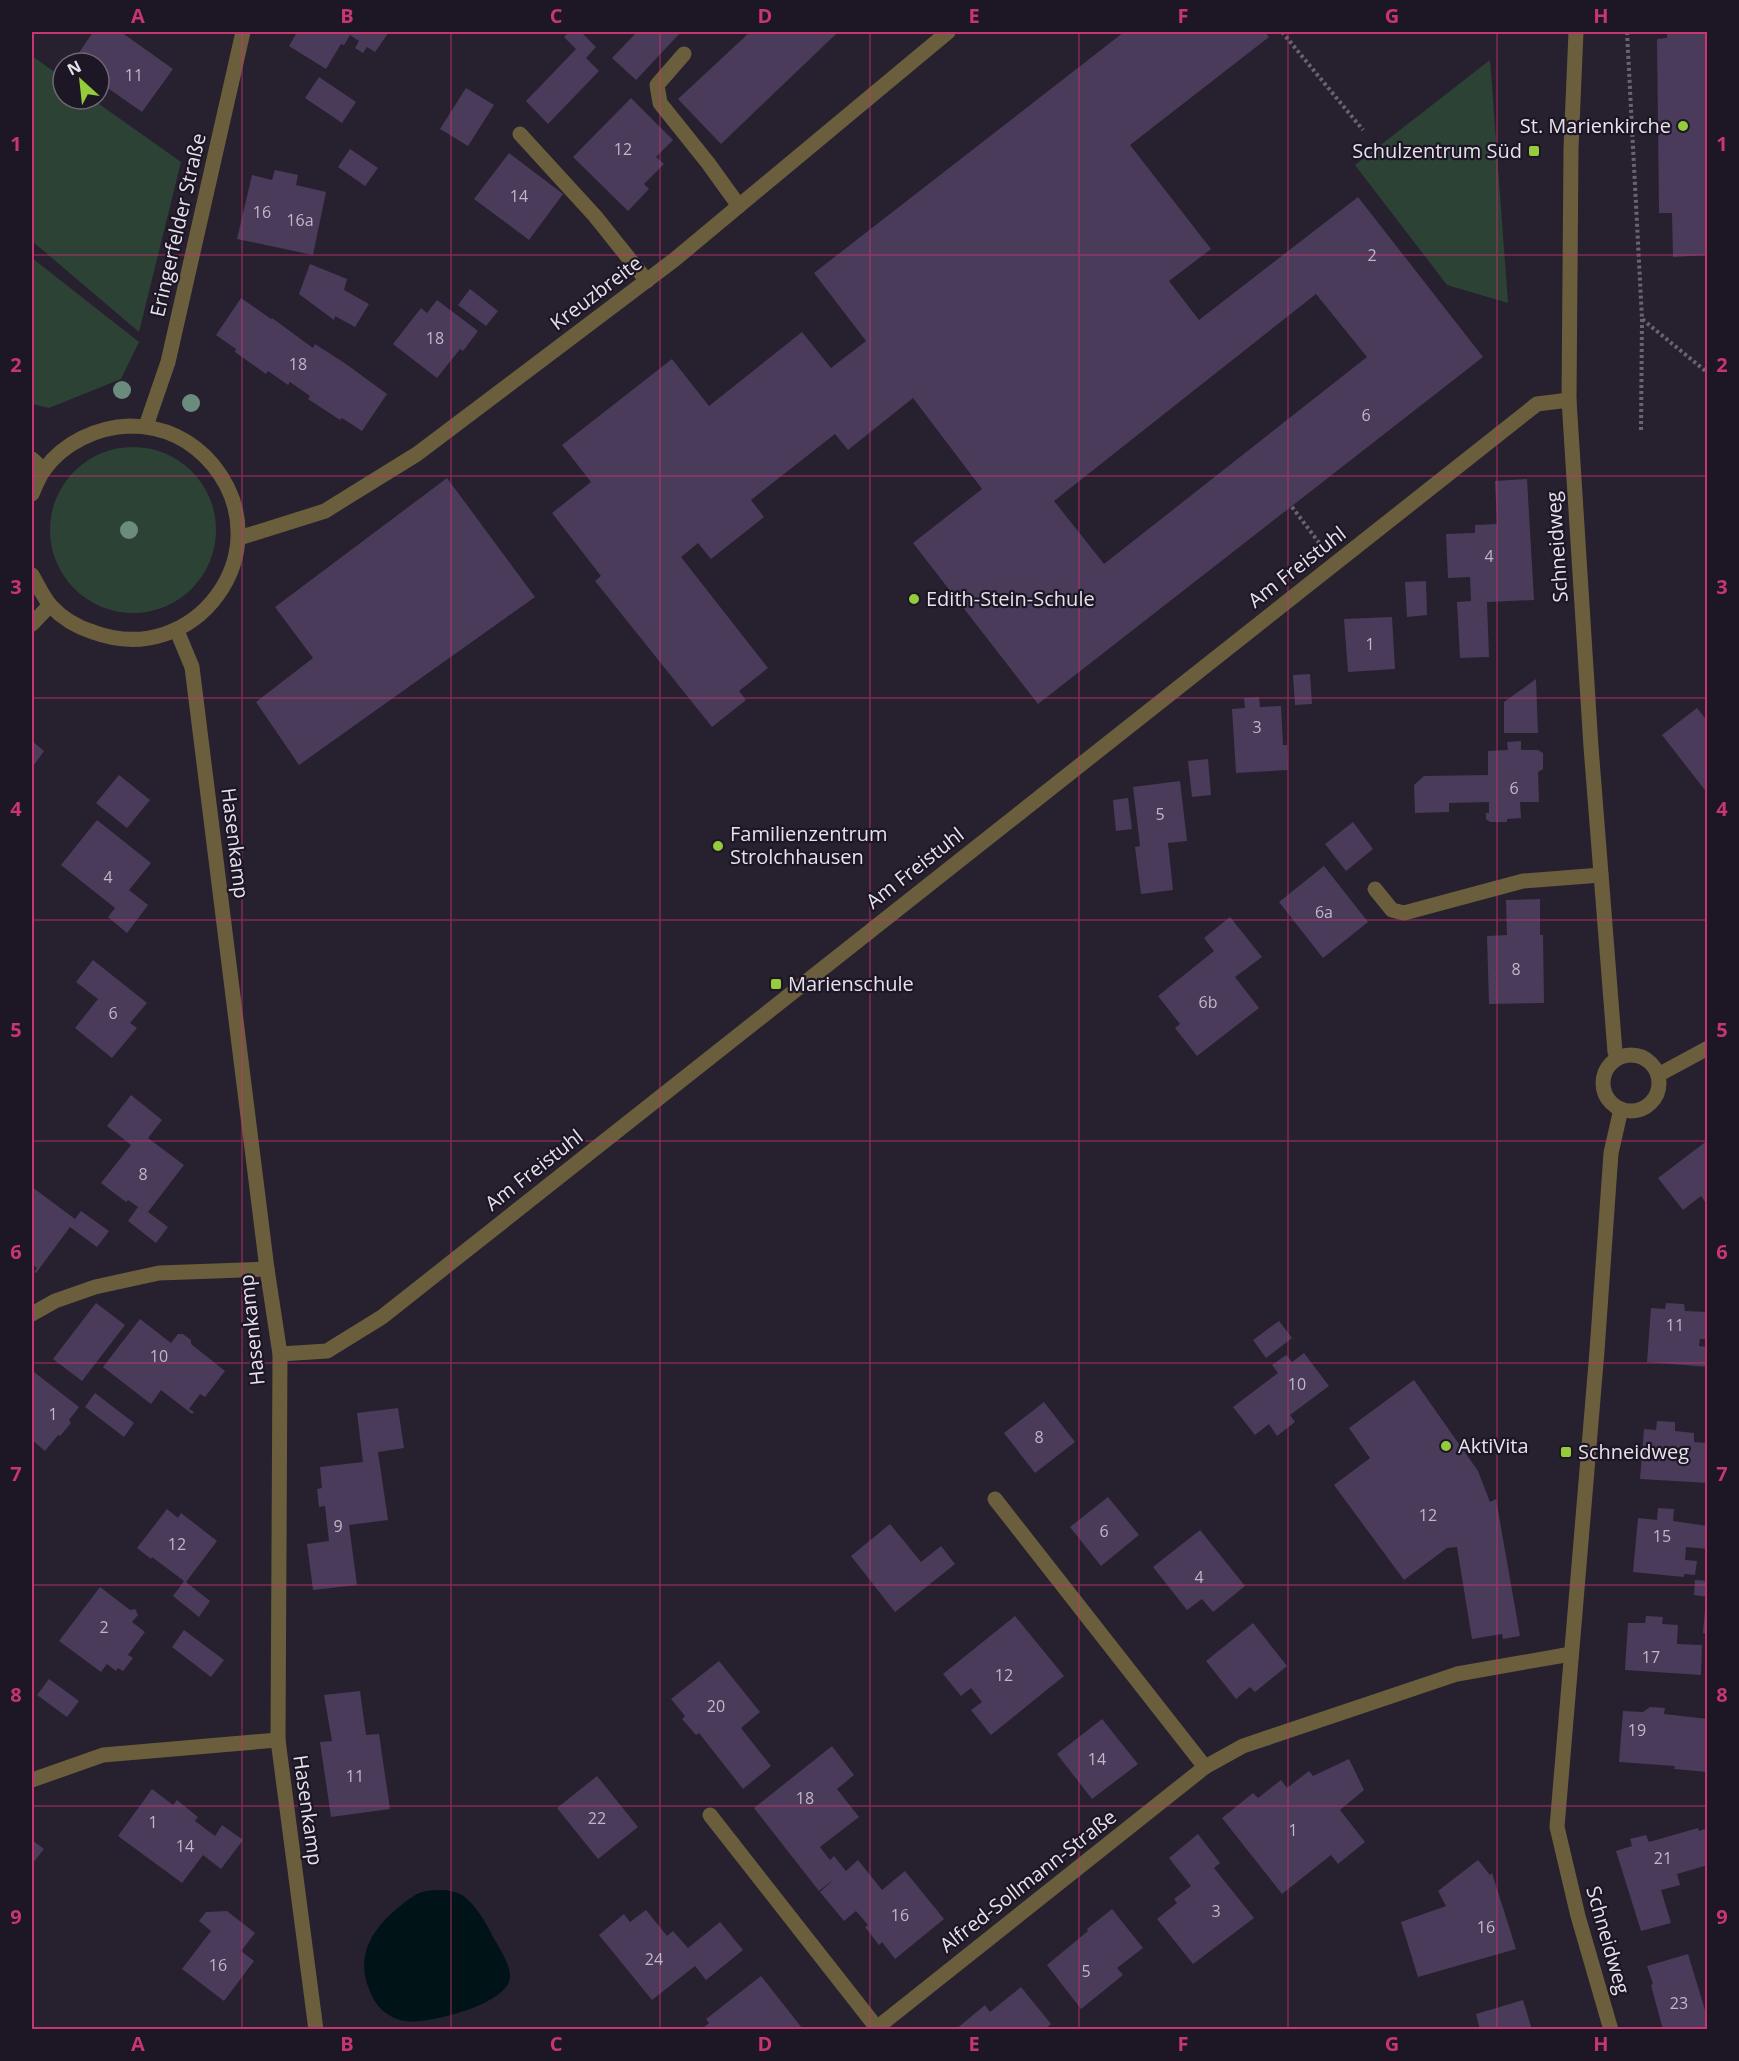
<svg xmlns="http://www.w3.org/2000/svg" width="1739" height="2061" viewBox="0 0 1739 2061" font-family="'Open Sans',sans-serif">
<rect width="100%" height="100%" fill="#27202e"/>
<!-- green -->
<g fill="#2c4235">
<polygon points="32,56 63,78 63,99 92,99 181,162 139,332 32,241"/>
<polygon points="1490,60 1508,303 1447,285 1355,165"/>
<polygon points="32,258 139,342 121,379 49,408 32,404"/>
<circle cx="133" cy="530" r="83"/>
</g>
<!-- water -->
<path fill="#001316" d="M445,1890C450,1891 457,1892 462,1895C475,1904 485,1921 492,1935C498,1946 510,1963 510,1976C511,2004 426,2025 404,2021C386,2017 375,2006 369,1989C355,1955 373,1928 399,1907C407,1900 416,1893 426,1891C432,1890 439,1890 445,1890Z"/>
<!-- building -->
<g fill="#4a3b5a" fill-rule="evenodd">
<polygon points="93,32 121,32 173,69 142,112 99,82 99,63 72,63"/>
<polygon points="297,32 389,32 375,52 367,47 363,53 355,48 359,41 350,35 344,45 341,44 326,69 289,46"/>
<polygon points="569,32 581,32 596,47 586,58 599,71 548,124 526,101 576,49 564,37"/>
<polygon points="637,32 681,32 636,80 612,58"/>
<polygon points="750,32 834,32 836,34 721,144 678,99"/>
<path d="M1124,32H1265L1269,37L1130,145L1211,249L1169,281L1199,320L1358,197L1483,357L1038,704L913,543L982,489L913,398L848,450L835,434L751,500L764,517L711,559L698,543L681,557L768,668L739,691L746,700L712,727L595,581L601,576L552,513L591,482L562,445L672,359L709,406L802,332L831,368L866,341L814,273ZM1316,294L1367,357L1104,564L1054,501Z"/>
<polygon points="1667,32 1708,32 1708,255 1673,257 1672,213 1659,213 1657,39 1667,38"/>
<polygon points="319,77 356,102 342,123 305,98"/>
<polygon points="466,88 494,105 468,146 440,129"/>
<polygon points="631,98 673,140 656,157 664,164 644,184 649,189 628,211 573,157"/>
<polygon points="350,149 378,168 365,186 338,167"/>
<polygon points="509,153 563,194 529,240 474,199"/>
<polygon points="275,170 298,175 296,185 326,192 313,255 237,239 252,175 272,180"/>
<polygon points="310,264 347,279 344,290 369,304 355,327 335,316 334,320 299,294"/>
<polygon points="470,289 498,311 486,326 458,305"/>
<polygon points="241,298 271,319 272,318 313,348 315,344 346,364 387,394 362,431 342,418 340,420 308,399 310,396 290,382 288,385 268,371 266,374 235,352 236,349 216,335"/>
<polygon points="437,300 478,331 463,351 460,349 437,378 393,344 421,308 427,313"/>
<polygon points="447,478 535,597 299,765 256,702 313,658 275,607"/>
<polygon points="1527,479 1534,600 1487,602 1489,657 1460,658 1457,602 1471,601 1470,577 1448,578 1446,534 1475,533 1475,525 1497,524 1495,481"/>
<polygon points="1426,581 1427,615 1407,617 1405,582"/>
<polygon points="1392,617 1395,669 1348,672 1344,619"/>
<polygon points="1310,674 1312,704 1295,705 1293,675"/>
<polygon points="1536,679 1538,733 1504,733 1504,702"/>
<polygon points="1259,697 1260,707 1281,706 1283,745 1287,745 1288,770 1236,773 1232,709 1245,708 1244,698"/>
<polygon points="1697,708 1708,722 1708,794 1662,735"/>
<polygon points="32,741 44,751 32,768"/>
<polygon points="1521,741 1521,750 1538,750 1543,753 1543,769 1538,772 1539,802 1520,802 1521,818 1507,819 1507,822 1490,822 1486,819 1486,813 1489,813 1489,802 1449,803 1449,812 1415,813 1414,785 1424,776 1488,775 1488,751 1508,750 1507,742"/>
<polygon points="1208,759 1211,795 1192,797 1188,761"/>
<polygon points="119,775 150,800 127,828 96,803"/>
<polygon points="1180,781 1187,841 1168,843 1173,890 1141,894 1135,847 1140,846 1133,787"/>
<polygon points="1128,798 1132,829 1116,831 1113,800"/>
<polygon points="97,820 151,863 129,890 148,905 127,933 108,917 115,908 61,865"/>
<polygon points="1353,822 1373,849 1346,871 1325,844"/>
<polygon points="1324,866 1368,922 1323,958 1279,902"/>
<polygon points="1540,899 1540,935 1543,935 1544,1003 1489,1004 1487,936 1507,935 1506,900"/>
<polygon points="1230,917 1262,957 1235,977 1259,1008 1197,1056 1175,1028 1180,1024 1158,996 1214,951 1204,938"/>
<polygon points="93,960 147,1003 130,1023 137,1028 112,1058 75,1028 98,999 76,982"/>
<polygon points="131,1095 162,1120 148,1138 184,1165 148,1212 168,1227 156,1243 128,1221 138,1207 128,1200 126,1202 101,1183 131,1145 107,1126"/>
<polygon points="1708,1140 1708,1206 1701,1196 1683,1210 1658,1178"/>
<polygon points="32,1187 75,1219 81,1211 109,1231 97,1247 70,1227 36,1273 34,1272 37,1268 32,1264"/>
<polygon points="96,1303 125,1325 82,1381 53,1359"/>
<polygon points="1666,1303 1684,1304 1685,1311 1708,1312 1708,1339 1700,1339 1699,1346 1708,1347 1708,1367 1647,1362 1651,1308 1665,1309"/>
<polygon points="140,1319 171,1343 178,1334 183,1334 191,1340 191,1344 225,1371 205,1397 200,1394 189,1409 194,1412 192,1414 161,1390 151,1404 103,1367"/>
<polygon points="1279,1321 1292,1338 1266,1358 1253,1340"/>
<polygon points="1304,1353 1329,1386 1290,1415 1295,1422 1277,1436 1269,1424 1255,1435 1233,1407 1278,1373 1272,1365 1286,1355 1292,1362"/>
<polygon points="34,1372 79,1407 69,1420 71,1423 60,1436 58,1435 45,1451 32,1440 32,1375"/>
<polygon points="1414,1380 1478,1471 1490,1502 1496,1499 1520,1636 1503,1639 1502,1634 1472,1639 1457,1547 1447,1548 1404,1580 1334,1485 1370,1458 1349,1428"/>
<polygon points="95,1393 134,1423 124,1437 85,1407"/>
<polygon points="1044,1402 1075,1442 1035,1473 1004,1433"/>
<polygon points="398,1408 404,1448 378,1452 388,1520 349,1525 357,1585 313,1590 307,1544 329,1541 325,1506 319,1507 317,1489 322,1488 320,1467 363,1462 357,1413"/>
<polygon points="1657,1421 1675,1422 1675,1431 1694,1433 1694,1442 1708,1443 1708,1483 1640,1479 1644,1429 1656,1430"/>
<polygon points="1108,1497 1139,1535 1101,1566 1070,1527"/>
<polygon points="1658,1508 1674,1509 1673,1521 1708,1526 1708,1549 1686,1547 1685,1560 1697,1561 1695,1575 1684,1574 1684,1577 1633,1572 1638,1518 1657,1520"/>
<polygon points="167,1509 178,1518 181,1513 217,1541 186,1582 210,1601 199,1617 173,1596 184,1581 152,1557 151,1559 137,1548"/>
<polygon points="890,1524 921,1562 941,1546 955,1564 895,1612 851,1556"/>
<polygon points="1200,1530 1245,1586 1213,1612 1202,1599 1187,1610 1153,1567"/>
<polygon points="1695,1580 1708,1581 1708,1597 1694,1595"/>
<polygon points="100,1587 130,1610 135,1609 138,1615 132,1622 145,1632 128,1655 133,1658 123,1671 118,1668 116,1671 107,1664 101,1672 59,1641"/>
<polygon points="1706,1598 1708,1598 1708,1634 1703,1633"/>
<polygon points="1015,1616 1064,1676 991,1735 971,1710 982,1702 971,1688 961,1696 943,1674"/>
<polygon points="1646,1616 1663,1617 1662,1624 1678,1625 1677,1644 1702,1645 1701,1675 1625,1670 1628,1623 1645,1623"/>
<polygon points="1253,1623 1287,1666 1255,1692 1250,1687 1236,1699 1206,1661"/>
<polygon points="184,1630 224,1660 211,1677 172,1647"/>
<polygon points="719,1661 760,1712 741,1728 771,1766 743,1789 699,1733 696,1735 682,1719 685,1716 671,1699"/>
<polygon points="49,1679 79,1701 67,1717 37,1695"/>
<polygon points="360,1691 366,1735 379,1734 390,1809 331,1817 320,1742 332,1741 324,1695"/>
<polygon points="1650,1707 1665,1708 1664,1714 1708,1719 1708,1772 1674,1769 1675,1766 1619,1762 1623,1711 1643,1712"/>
<polygon points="1102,1719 1138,1764 1092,1799 1057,1754"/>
<polygon points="832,1746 854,1775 837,1789 859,1817 820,1847 830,1860 834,1856 846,1871 858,1860 882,1890 905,1871 944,1919 895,1959 882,1942 879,1945 865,1927 868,1925 856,1911 844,1921 820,1892 835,1878 819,1891 754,1808"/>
<polygon points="1349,1759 1364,1790 1340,1810 1365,1842 1338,1864 1331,1855 1282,1894 1222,1818 1253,1793 1258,1798 1281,1780 1287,1788 1309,1771 1313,1776"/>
<polygon points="597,1776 638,1827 598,1859 557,1808"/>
<polygon points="152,1789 173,1805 177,1800 188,1809 198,1817 195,1821 215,1836 222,1825 243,1840 221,1869 203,1855 182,1883 118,1836"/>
<polygon points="1698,1828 1699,1831 1708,1828 1708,1865 1677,1874 1680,1885 1661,1890 1671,1923 1641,1931 1616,1851 1632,1846 1630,1839 1646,1835 1649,1842"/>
<polygon points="1198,1834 1220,1863 1214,1868 1254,1918 1193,1964 1157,1919 1177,1903 1174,1899 1191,1886 1169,1858"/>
<polygon points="32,1840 44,1849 32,1864"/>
<polygon points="1478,1860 1490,1875 1492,1873 1516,1949 1418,1977 1401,1922 1446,1906 1438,1891"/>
<polygon points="1112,1909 1143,1948 1117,1968 1123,1975 1081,2009 1047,1965 1088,1931 1087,1929"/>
<polygon points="646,1910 667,1936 673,1931 688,1948 720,1922 743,1950 706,1980 695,1966 652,2000 599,1935 624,1914 630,1922"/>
<polygon points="227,1911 255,1933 241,1951 254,1961 224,2001 182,1969 211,1931 199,1921 206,1912"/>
<polygon points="1688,1954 1708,2020 1708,2030 1663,2030 1651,1985 1653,1984 1647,1966"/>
<polygon points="761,1976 802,2028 701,2030 709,2023 706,2019"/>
<polygon points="1021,1987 1051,2024 1044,2030 955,2030 985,2005 990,2012"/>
<polygon points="1523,2000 1532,2030 1480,2030 1476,2014"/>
</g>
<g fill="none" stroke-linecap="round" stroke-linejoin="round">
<!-- path -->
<g stroke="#6a6471" stroke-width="4" stroke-dasharray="3 3" stroke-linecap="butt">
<polyline points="1282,32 1363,130"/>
<polyline points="1627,32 1642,319 1708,373"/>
<polyline points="1641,430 1642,319"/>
<polyline points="1292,507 1320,544"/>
</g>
<!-- service -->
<g stroke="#6b5e3d" stroke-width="15">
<polyline points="684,54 657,85 660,103 708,163 739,206"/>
<polyline points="520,134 595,216 647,281"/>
<polyline points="1375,889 1392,910 1404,913 1523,881 1601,875"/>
</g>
<!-- minor -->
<g stroke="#6b5e3d" stroke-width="15">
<polyline points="1576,32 1571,148 1569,400 1591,747 1615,1052 1618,1058"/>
<polyline points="146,426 168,362 243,32"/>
<polyline points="32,459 44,470"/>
<path d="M32,494C35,487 39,477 44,470C63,443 97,427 130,426C163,426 192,440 213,465C283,551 195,670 93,632C77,627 62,618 51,606C43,597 38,585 32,575"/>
<polyline points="239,538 325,511 417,454 674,260 948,32"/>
<polyline points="32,624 50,605"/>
<polyline points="177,631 192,667 267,1269 280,1354 278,1740 316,2030"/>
<circle cx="1631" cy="1083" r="28"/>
<polyline points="1658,1075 1708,1048"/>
<polyline points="32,1314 55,1301 95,1287 159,1273 267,1269"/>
<polyline points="280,1354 327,1351 382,1317 1537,404 1569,400"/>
<polyline points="995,1499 1205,1767"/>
<polyline points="32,1780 103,1755 278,1740"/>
<polyline points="710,1815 877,2028"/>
<polyline points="874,2030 1205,1767 1243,1746 1457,1674 1571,1654"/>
<polyline points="1611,2030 1578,1916 1557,1827 1597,1351 1611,1153 1621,1109"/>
</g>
</g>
<!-- trees -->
<g fill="#6b8b7c">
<circle cx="122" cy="390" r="9"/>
<circle cx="191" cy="403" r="9"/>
<circle cx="129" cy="530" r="9"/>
</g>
<!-- grid -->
<path fill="none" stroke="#c73671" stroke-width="1.5" stroke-opacity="0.55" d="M242,32V2030M451,32V2030M660,32V2030M870,32V2030M1079,32V2030M1288,32V2030M1497,32V2030M32,255H1708M32,476H1708M32,698H1708M32,920H1708M32,1141H1708M32,1363H1708M32,1585H1708M32,1806H1708"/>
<!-- markers -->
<g fill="#95cc3b" stroke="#1d1624" stroke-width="2">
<circle cx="1683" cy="126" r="6"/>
<rect x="1528" y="145" width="12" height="12" rx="3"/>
<circle cx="914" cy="599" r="6"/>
<circle cx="718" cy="846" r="6"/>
<rect x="770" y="978" width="12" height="12" rx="3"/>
<circle cx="1446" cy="1446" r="6"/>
<rect x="1560" y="1446" width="12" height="12" rx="3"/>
</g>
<g text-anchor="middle" stroke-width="4.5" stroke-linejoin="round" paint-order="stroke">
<!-- number labels -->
<g font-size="16" fill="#bfb8c8">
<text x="134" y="81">11</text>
<text x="623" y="155">12</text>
<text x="519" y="202">14</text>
<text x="262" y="218">16</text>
<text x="300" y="226">16a</text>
<text x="1372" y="261">2</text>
<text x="435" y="344">18</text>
<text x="298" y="370">18</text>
<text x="1366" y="421">6</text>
<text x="1489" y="562">4</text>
<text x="1370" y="650">1</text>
<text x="1257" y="733">3</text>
<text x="1514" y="794">6</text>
<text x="1160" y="820">5</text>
<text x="108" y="883">4</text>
<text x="1324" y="918">6a</text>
<text x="1516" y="975">8</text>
<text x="1208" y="1008">6b</text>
<text x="113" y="1019">6</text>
<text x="143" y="1180">8</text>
<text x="1675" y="1331">11</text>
<text x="159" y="1362">10</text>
<text x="1297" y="1390">10</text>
<text x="53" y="1420">1</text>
<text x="1039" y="1443">8</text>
<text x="1428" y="1521">12</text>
<text x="338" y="1532">9</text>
<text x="1104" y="1537">6</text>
<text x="1662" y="1542">15</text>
<text x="177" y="1550">12</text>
<text x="1199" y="1583">4</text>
<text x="104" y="1633">2</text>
<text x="1651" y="1663">17</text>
<text x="1004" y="1681">12</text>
<text x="716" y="1712">20</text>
<text x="1637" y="1736">19</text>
<text x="1097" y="1765">14</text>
<text x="355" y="1782">11</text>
<text x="805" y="1804">18</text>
<text x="597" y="1824">22</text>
<text x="153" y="1828">1</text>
<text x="1293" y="1836">1</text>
<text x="185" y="1852">14</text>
<text x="1663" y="1864">21</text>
<text x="1216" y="1917">3</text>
<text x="900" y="1921">16</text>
<text x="1486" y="1933">16</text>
<text x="654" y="1965">24</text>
<text x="218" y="1971">16</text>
<text x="1086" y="1977">5</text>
<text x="1679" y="2009">23</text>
</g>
<!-- poi labels -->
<g font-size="20" fill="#e6e2ec" stroke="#1d1624" text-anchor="start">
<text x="1671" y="133" text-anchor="end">St. Marienkirche</text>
<text x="1522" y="158" text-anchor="end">Schulzentrum Süd</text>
<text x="926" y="606">Edith-Stein-Schule</text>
<text x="730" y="841">Familienzentrum<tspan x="730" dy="23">Strolchhausen</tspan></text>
<text x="788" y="991">Marienschule</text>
<text x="1458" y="1453">AktiVita</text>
<text x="1578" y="1459">Schneidweg</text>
</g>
<!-- street labels -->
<g font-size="20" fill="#e6e2ec" stroke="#1d1624">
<text transform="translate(178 225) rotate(-77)" y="7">Eringerfelder Straße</text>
<text transform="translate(596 293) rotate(-37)" y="7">Kreuzbreite</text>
<text transform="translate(1557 547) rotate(-94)" y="7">Schneidweg</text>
<text transform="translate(1297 567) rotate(-38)" y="7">Am Freistuhl</text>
<text transform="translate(235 843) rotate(83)" y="7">Hasenkamp</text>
<text transform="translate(915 868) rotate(-38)" y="7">Am Freistuhl</text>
<text transform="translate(534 1170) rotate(-38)" y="7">Am Freistuhl</text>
<text transform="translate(252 1330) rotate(-96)" y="7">Hasenkamp</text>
<text transform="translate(308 1810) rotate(82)" y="7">Hasenkamp</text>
<text transform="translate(1028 1881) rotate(-38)" y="7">Alfred-Sollmann-Straße</text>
<text transform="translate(1608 1940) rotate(74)" y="7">Schneidweg</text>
</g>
</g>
<!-- border -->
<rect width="1739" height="2061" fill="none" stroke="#1d1624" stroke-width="66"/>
<!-- north arrow -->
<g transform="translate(81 81) rotate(333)"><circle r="28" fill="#1d1624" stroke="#6d6874" stroke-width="1.5"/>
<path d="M0-4.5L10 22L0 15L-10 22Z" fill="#95cc3b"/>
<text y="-9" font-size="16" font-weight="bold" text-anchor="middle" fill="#e6e2ec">N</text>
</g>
<rect x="33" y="33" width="1673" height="1995" fill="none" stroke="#c73671" stroke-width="2"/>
<g font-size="20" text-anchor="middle" font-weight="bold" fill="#c73671">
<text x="138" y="23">A</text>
<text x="347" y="23">B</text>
<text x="556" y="23">C</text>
<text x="765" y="23">D</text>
<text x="974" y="23">E</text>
<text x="1183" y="23">F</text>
<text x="1392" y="23">G</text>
<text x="1601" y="23">H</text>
<text x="16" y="151">1</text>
<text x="1722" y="151">1</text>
<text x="16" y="372">2</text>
<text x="1722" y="372">2</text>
<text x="16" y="594">3</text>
<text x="1722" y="594">3</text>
<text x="16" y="816">4</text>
<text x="1722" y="816">4</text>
<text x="16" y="1037">5</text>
<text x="1722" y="1037">5</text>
<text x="16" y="1259">6</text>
<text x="1722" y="1259">6</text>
<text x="16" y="1481">7</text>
<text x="1722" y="1481">7</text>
<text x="16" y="1702">8</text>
<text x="1722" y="1702">8</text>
<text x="16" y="1924">9</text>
<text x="1722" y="1924">9</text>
<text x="138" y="2051">A</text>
<text x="347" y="2051">B</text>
<text x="556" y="2051">C</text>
<text x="765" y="2051">D</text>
<text x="974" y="2051">E</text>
<text x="1183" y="2051">F</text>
<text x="1392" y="2051">G</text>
<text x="1601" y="2051">H</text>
</g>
</svg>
